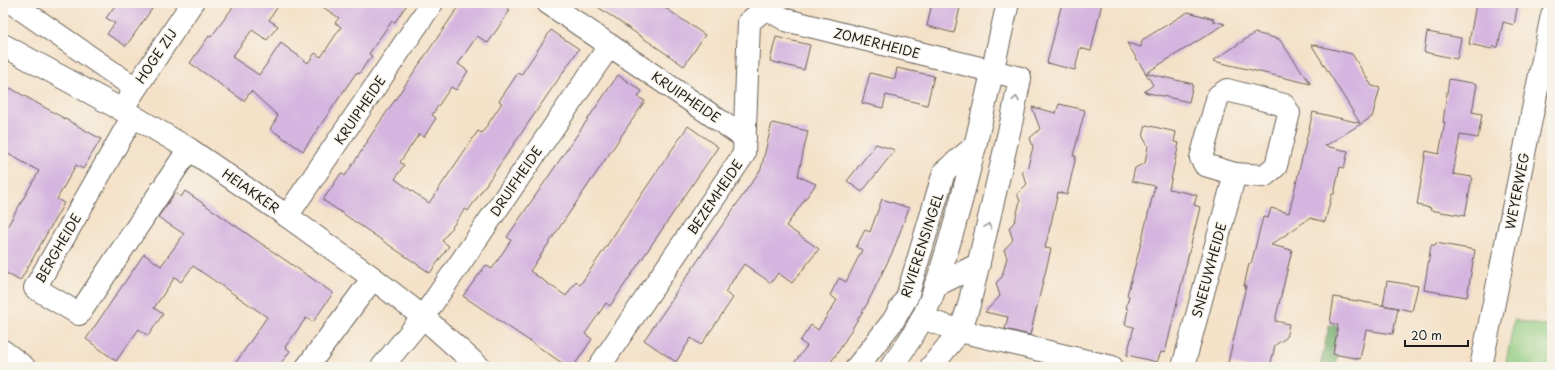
<svg xmlns="http://www.w3.org/2000/svg" width="1555" height="370" viewBox="0 0 1555 370" font-family="'Playpen Sans',sans-serif">
<rect width="100%" height="100%" fill="#f7f3e8"/>
<filter id="ink" filterUnits="userSpaceOnUse"><feTurbulence type="fractalNoise" baseFrequency=".025" numOctaves="2"/><feDisplacementMap in="SourceGraphic" scale="8" xChannelSelector="R" yChannelSelector="G"/><feConvolveMatrix kernelMatrix="1 2 1 2 8 2 1 2 1" color-interpolation-filters="sRGB"/></filter>
<filter id="wash" filterUnits="userSpaceOnUse"><feTurbulence type="fractalNoise" baseFrequency=".012" numOctaves="4" result="noise"/><feDisplacementMap in="SourceGraphic" scale="16" xChannelSelector="R" yChannelSelector="G"/><feGaussianBlur stdDeviation="0.9" result="paint"/><feColorMatrix in="noise" values="0 0 0 0 0 0 0 0 0 0 0 0 0 0 0 0 0 1.4 0 .05"/><feComposite in="paint" operator="in"/></filter>
<g filter="url(#wash)">
<rect width="100%" height="100%" fill="#f4e1c8"/>
<!-- green -->
<polygon fill="#90cb80" stroke="#56744e" points="1514,320 1552,327 1552,367 1505,367"/>
<!-- forest -->
<polygon fill="#74af6e" stroke="#486645" points="1329,325 1344,327 1335,367 1320,367"/>
<g id="blocks">
<!-- building -->
<g fill="#d5b4e0">
<polygon points="117,3 156,3 126,46 107,34 115,23 106,18"/>
<polygon points="236,3 280,3 269,20 278,26 267,40 252,30 232,57 259,75 281,43 308,63 315,53 321,57 341,27 335,23 339,18 317,3 408,3 395,22 392,21 379,39 369,54 372,56 365,65 359,74 356,73 303,151 270,129 278,116 251,91 244,101 190,63 209,36 211,37"/>
<polygon points="461,3 500,3 510,10 488,43 477,36 458,64 468,71 456,90 451,87 432,115 436,118 424,137 419,134 400,162 404,165 395,179 429,203 478,131 482,133 502,103 499,101 518,73 521,75 551,30 579,49 468,211 465,209 442,241 449,246 430,273 323,200 341,173 345,176 368,141 367,141"/>
<polygon points="592,3 658,3 705,35 684,66"/>
<polygon points="932,3 961,3 954,33 927,26"/>
<polygon points="1062,3 1102,3 1091,51 1080,48 1075,70 1047,63"/>
<polygon points="1476,3 1518,3 1514,25 1503,22 1498,47 1493,47 1492,49 1469,44"/>
<polygon points="1188,12 1214,19 1213,21 1225,24 1146,73 1193,84 1189,102 1144,92 1153,85 1127,43 1141,47 1142,40"/>
<polygon points="1427,32 1461,38 1457,59 1424,52"/>
<polygon points="1255,33 1279,39 1311,84 1213,61"/>
<polygon points="776,37 810,45 804,70 770,61"/>
<polygon points="1311,44 1352,54 1372,86 1380,88 1372,117 1325,146 1348,151 1344,168 1340,167 1334,194 1332,194 1325,222 1310,218 1271,245 1292,250 1275,321 1289,324 1286,338 1275,345 1270,367 1245,367 1228,363 1246,286 1244,286 1249,264 1251,264 1263,217 1268,218 1271,208 1289,213 1313,112 1360,123"/>
<polygon points="897,68 934,76 927,105 886,95 883,108 862,103 870,73 895,79"/>
<polygon points="618,75 642,91 638,97 645,101 530,271 537,276 566,296 576,281 580,285 688,126 718,147 610,306 606,303 585,334 592,339 573,367 568,367 463,296 486,265 492,269 511,240 507,237"/>
<polygon points="1449,79 1477,84 1472,112 1482,114 1478,138 1460,135 1453,174 1472,177 1465,216 1430,210 1431,208 1417,205 1426,151 1439,154 1445,122 1443,122"/>
<polygon points="3,84 101,139 83,169 76,165 57,199 64,203 20,281 3,271 3,234 39,171 3,151"/>
<polygon points="1059,104 1085,110 1073,156 1076,156 1067,195 1058,192 1052,219 1045,248 1051,249 1030,335 1005,329 1008,317 985,312 1000,296 996,283 1002,277 1007,257 1004,250 1013,240 1009,228 1015,221 1020,201 1017,194 1027,184 1022,172 1028,166 1033,147 1030,138 1040,129 1032,107 1056,113"/>
<polygon points="772,123 808,131 798,176 816,184 786,226 819,249 792,283 778,273 771,283 744,264 725,292 733,298 701,345 691,338 676,362 644,340 672,300 675,295 674,295 761,169"/>
<polygon points="1146,125 1176,132 1174,142 1179,143 1169,189 1197,195 1194,205 1200,207 1165,353 1161,352 1157,362 1127,355 1134,327 1125,325 1128,309 1126,308 1129,296 1127,295 1138,255 1155,186 1132,181 1135,168 1145,163 1148,146 1143,137"/>
<polygon points="876,144 895,150 862,192 847,181"/>
<polygon points="185,191 333,293 313,322 306,318 285,347 290,351 278,367 233,367 267,317 193,266 181,282 175,277 154,308 163,314 148,336 139,329 116,361 86,339 144,254 161,266 184,234 158,217 175,193 181,197"/>
<polygon points="882,199 909,208 893,251 867,304 838,352 827,367 791,367 807,346 800,341 811,325 818,330 837,300 830,295 839,278 846,282 862,250 856,247 865,230 870,232"/>
<polygon points="1436,243 1475,250 1467,297 1424,290 1431,245 1436,245"/>
<polygon points="1387,281 1418,286 1412,311 1383,305"/>
<polygon points="1334,297 1398,308 1393,334 1366,330 1360,359 1333,354 1338,325 1330,323"/>
</g>
</g>
</g>
<g filter="url(#ink)">
<use href="#blocks" fill-opacity="0" stroke="#686158" stroke-width="1"/>
<g fill="none" stroke-linecap="round" stroke-linejoin="round">
<defs>
<g id="minor">
<polyline points="12,3 135,88"/>
<polyline points="548,3 745,138"/>
<polyline points="766,8 786,20 1020,78 1012,119 969,305 960,331 931,367"/>
<polyline points="3,45 133,116 189,149 287,216 373,278 423,317 479,367"/>
<polygon points="1227,90 1284,105 1289,113 1276,166 1264,176 1235,174 1205,165 1201,158 1218,96"/>
<polyline points="128,100 192,3"/>
<polyline points="133,116 35,288 79,314 189,149"/>
<polyline points="287,216 432,3"/>
<polyline points="935,286 979,264"/>
<polyline points="922,318 960,331 1112,367"/>
<polyline points="3,351 24,367"/>
<polyline points="307,367 373,278"/>
<polyline points="382,367 423,317 610,45"/>
<polyline points="599,367 744,154 749,22 766,8"/>
<polyline points="857,367 893,321 907,297 944,172 975,146"/>
<polyline points="1183,367 1235,174"/>
<polyline points="1481,367 1552,15"/>
</g>
<path id="tertiary" d="M891,367C902,352 913,336 922,319C936,291 944,260 953,230C975,155 990,79 1008,3"/>
</defs>
<!-- minor casing -->
<use href="#minor" stroke="#686158" stroke-width="24"/>
<!-- tertiary casing -->
<use href="#tertiary" stroke="#686158" stroke-width="24"/>
<!-- minor -->
<use href="#minor" stroke="#fff" stroke-width="22"/>
<!-- tertiary -->
<use href="#tertiary" stroke="#fff" stroke-width="22"/>
</g>
<!-- one-way arrows -->
<defs><path id="oneway-chevron" d="M-2-3.5L2.5 0L-2 3.5" fill="none" stroke-width="1.6" stroke-linecap="round" stroke-linejoin="round"/></defs>
<g stroke="#999">
<use href="#oneway-chevron" transform="translate(1016 99) rotate(-80)"/>
<use href="#oneway-chevron" transform="translate(988 226) rotate(-77)"/>
</g>
</g>
<g text-anchor="middle" stroke-width="3" stroke-linejoin="round" paint-order="stroke">
<!-- street labels -->
<g font-size="13" fill="#1c1c1c" stroke="#f7f3e8">
<text transform="translate(877 43) rotate(14)" y="5">ZOMERHEIDE</text>
<text transform="translate(156 56) rotate(-56)" y="5">HOGE ZIJ</text>
<text transform="translate(686 97) rotate(34)" y="5">KRUIPHEIDE</text>
<text transform="translate(360 110) rotate(-56)" y="5">KRUIPHEIDE</text>
<text transform="translate(516 181) rotate(-56)" y="5">DRUIFHEIDE</text>
<text transform="translate(251 191) rotate(35)" y="5">HEIAKKER</text>
<text transform="translate(1517 191) rotate(-79)" y="5">WEYERWEG</text>
<text transform="translate(715 197) rotate(-56)" y="5">BEZEMHEIDE</text>
<text transform="translate(922 245) rotate(-72)" y="5">RIVIERENSINGEL</text>
<text transform="translate(58 248) rotate(-60)" y="5">BERGHEIDE</text>
<text transform="translate(1209 270) rotate(-75)" y="5">SNEEUWHEIDE</text>
</g>
</g>
<!-- margin -->
<rect width="1555" height="370" fill="none" stroke="#f7f3e8" stroke-width="16"/>
<!-- scale -->
<path d="M1405 340v6h63v-6" fill="none" stroke="#1c1c1c" stroke-width="2"/>
<text x="1411" y="340" font-size="12" fill="#1c1c1c" stroke="#f7f3e8" stroke-width="3" paint-order="stroke">20 m</text>
</svg>
